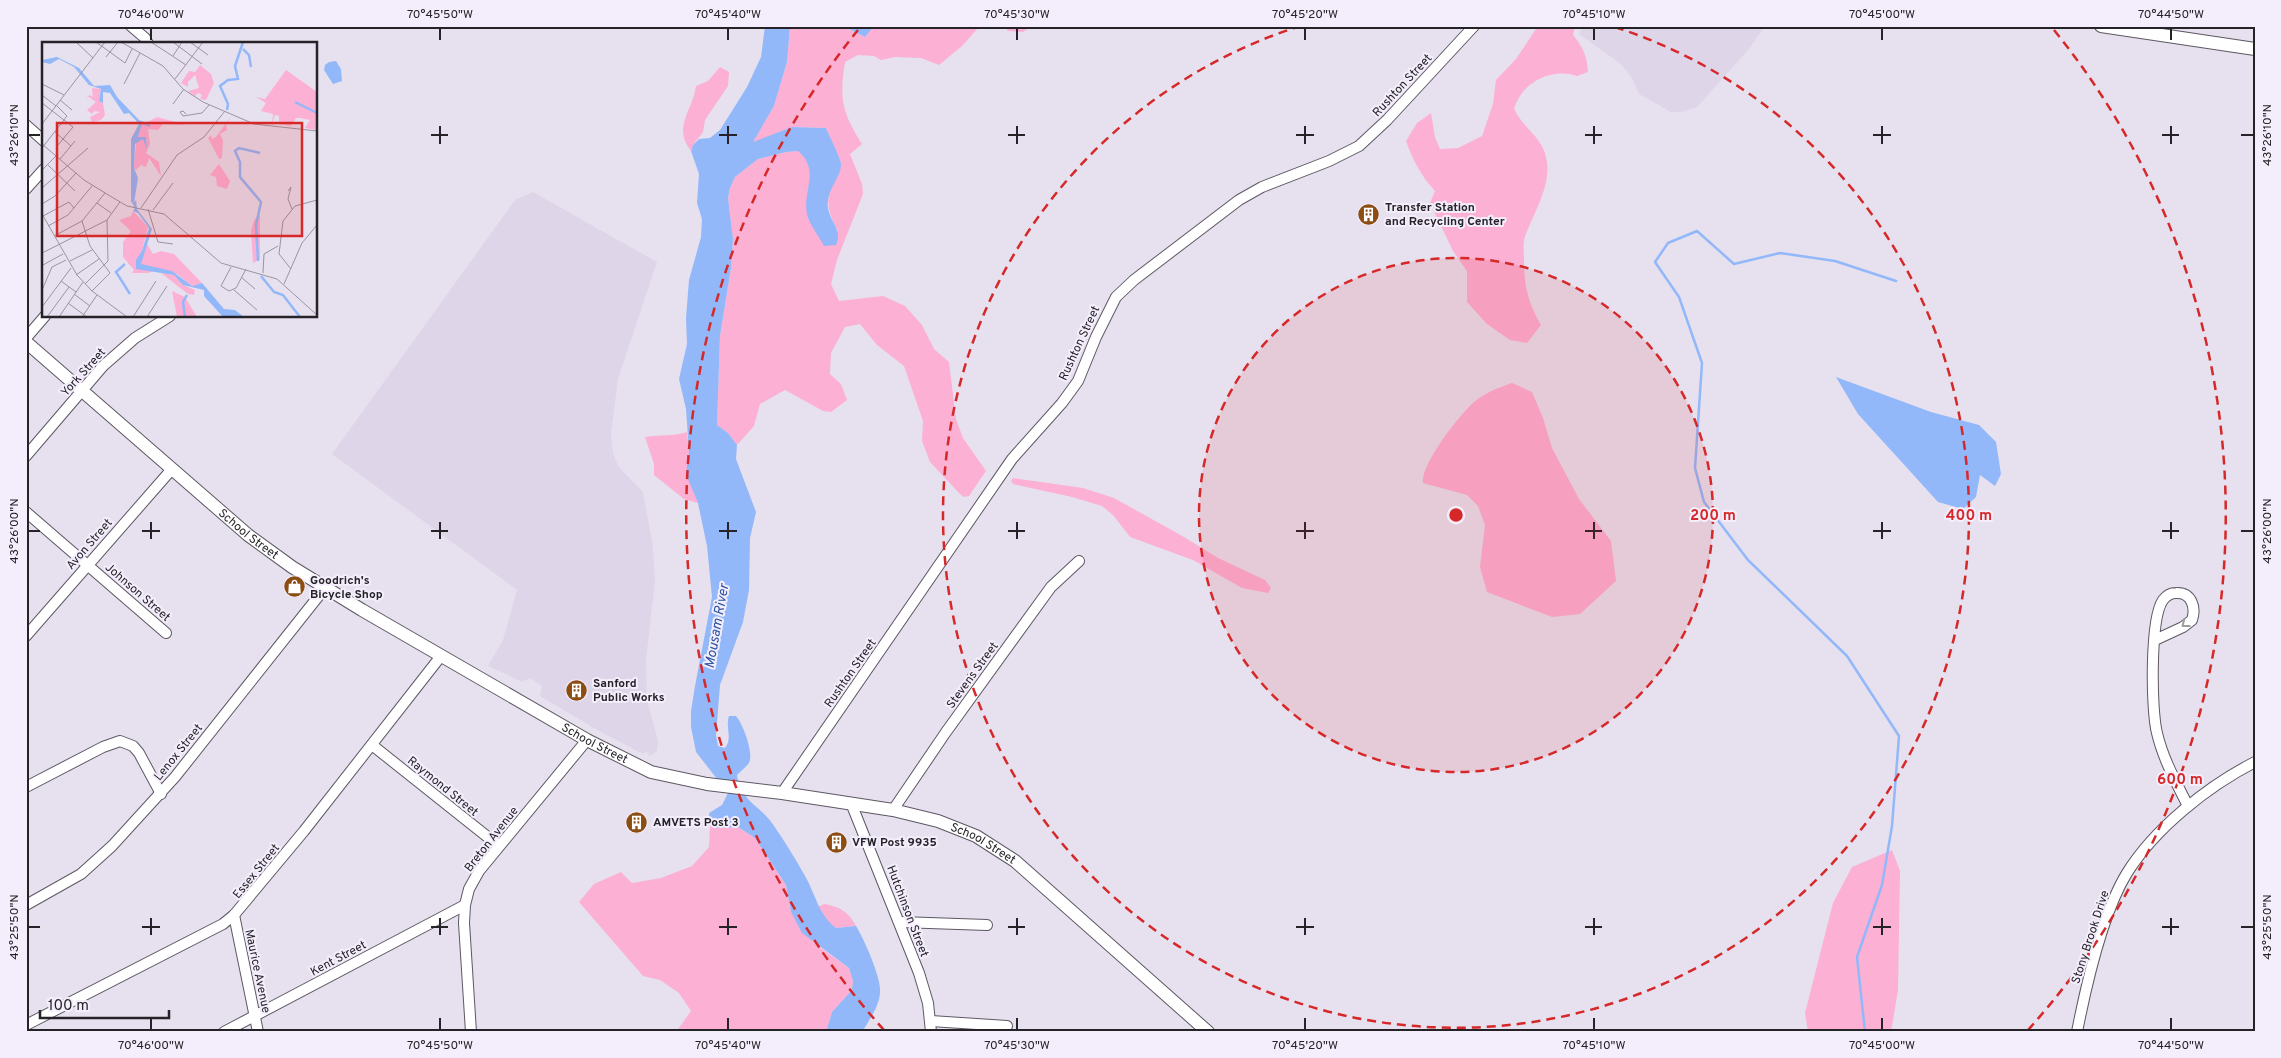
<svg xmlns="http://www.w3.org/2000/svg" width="2281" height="1058" viewBox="0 0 2281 1058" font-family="Overpass,sans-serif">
<rect width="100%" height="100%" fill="#e7e1ef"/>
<!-- built -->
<g fill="#ded5e9">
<polygon points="1583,26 1765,26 1748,50 1697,107 1681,112 1671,112 1639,94 1632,78 1621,64 1579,34"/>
<polygon points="533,192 657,262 618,379 611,433 613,453 618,466 643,492 653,547 655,581 646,659 647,700 658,741 657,751 652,755 648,756 649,753 645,752 643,754 599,731 540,696 542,686 530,678 522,682 488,666 503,640 517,590 332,454 515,200"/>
</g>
<!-- green -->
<g fill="#fcb0d3">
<path d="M790,26H842L865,37L873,26H980L962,46L939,65L921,58L895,57L881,60L874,56L858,55L845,62C839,99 842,112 862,144L850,154L862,184L863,194L837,260L831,284L839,301L883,296L905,306L922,325L934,349L949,362L956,419L963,438L986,471L969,496L964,497L960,494L930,462L922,441L923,421L904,366L877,345L860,324L845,327L831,353L830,374L841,384L847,400L831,412L823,411L785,390L760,404L754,426L737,445L728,433L717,425L720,336L731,268L733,239L728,198L730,188L735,177L758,159L786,152L798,151L807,158L810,169L808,218L816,231H838C829,215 824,200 833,183C836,177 841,170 841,164C841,161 829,135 826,128L792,127L752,143L774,106L787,62Z"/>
<polygon points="1004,26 1032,26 1023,32 1008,31"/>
<path d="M1538,26H1575L1573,35C1583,47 1587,56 1588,72L1577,76C1551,67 1521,83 1514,109C1525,131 1545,138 1547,163C1550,190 1532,215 1524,240C1523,246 1524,253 1524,259C1524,286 1528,302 1541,325L1527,343L1510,340L1487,324L1467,302V271L1453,251L1430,203L1435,191C1421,176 1413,160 1406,141L1417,123L1431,113L1435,137L1440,149L1458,148L1482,136L1493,104L1496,80L1516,59Z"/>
<path d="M720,67L729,72L728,86L705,120L703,132L693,145L691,151C672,127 693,110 696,86L708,81Z"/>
<path d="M1512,383L1532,392L1543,418L1552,448L1579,499L1611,541L1616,581L1580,614L1552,617L1487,592L1480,567L1485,525L1478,506L1467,495L1423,483C1420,465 1460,414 1474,402C1486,392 1498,388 1512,383Z"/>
<path d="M687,432L689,452L687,474L698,503L684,499L654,475V464L645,437C660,434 672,437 687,432Z"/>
<polygon points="1013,478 1083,488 1114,498 1184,537 1218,558 1265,580 1271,588 1268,593 1242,588 1193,560 1130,537 1113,515 1102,506 1072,497 1013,484 1011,481"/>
<polygon points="710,824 716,828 738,827 755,838 786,885 791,912 814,943 849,968 853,981 852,990 832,1012 826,1032 676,1032 691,1011 679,993 660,980 643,976 579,902 594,884 621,872 632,883 661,878 692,866 709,847"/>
<polygon points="1892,850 1900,871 1898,990 1891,1032 1808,1032 1805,1013 1833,903 1852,867"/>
<path d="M824,904C841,907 848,912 856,926L836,928L827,921L818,907Z"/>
</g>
<!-- water -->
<g fill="#92b8fa">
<path d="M765,26H790L787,62L774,106L753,142L792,127L826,128C829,135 841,159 841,164C842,177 825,191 828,208C830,222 843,230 836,245L824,246C819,237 812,227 808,218C800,194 822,171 798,151L786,152L758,159L735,177L730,188L728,198L733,239L731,268L720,336L717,425L728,433L737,445L736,459L756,512L750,538L749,590L743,622L720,685L716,735L718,746L725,748C733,738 725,728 729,716H736C743,724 754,753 749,763C746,767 741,771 737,775C740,800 760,806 772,823C784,840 795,858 805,876C816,895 818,914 836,928L856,926C864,939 882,979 880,993C879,1007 869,1020 862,1032H826L832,1012L852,990L853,981L849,968L802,933L791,912L786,885L755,838L738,827L716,828L710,824L709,813L722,805L728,793L696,752L691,727V711L695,686L712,597L707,546L698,503L686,474L689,452L686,409L679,379L687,344L686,318L689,280L701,237L702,219L697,203L699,174L691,151L693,145L699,139L710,138L720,130L747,87L761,57Z"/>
<polygon points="843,26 873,26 873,27 865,37"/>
<polygon points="336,61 341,69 342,81 333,84 324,70 325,65 329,62"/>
<polygon points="1836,377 1931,412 1979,425 1996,442 2001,474 1995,486 1980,475 1976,497 1963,509 1938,502 1858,414"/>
</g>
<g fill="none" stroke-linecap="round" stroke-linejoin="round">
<!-- stream -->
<polyline stroke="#92b8fa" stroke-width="2.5" points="1865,1032 1857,957 1882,885 1892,826 1899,736 1847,656 1748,560 1704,502 1695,468 1702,363 1679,297 1655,262 1668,243 1697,231 1734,264 1780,253 1835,261 1896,281"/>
<defs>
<g id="minor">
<polyline points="131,26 145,38 148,44"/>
<polyline points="26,125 44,141"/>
<polyline points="26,189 44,169"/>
<polyline points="26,338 45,316"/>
<polyline points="26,456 103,366 135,338 170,316"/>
<polyline points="26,512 166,633"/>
<polyline points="26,636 172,469"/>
<path d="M2155,640L2183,627L2192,620C2196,608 2192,592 2176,593C2171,593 2166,596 2163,600C2150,618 2151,710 2157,733C2163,759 2176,782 2188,806"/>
<polyline points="372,745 499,846"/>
<polyline points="26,787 103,747 120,741 133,746 139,753 161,794"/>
<polyline points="782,793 1012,459 1062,403 1078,381 1096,337 1116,297 1134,280 1239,200 1262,187 1329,161 1359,146 1387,120 1474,26"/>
<polyline points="851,803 919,973 928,1003 931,1032"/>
<polyline points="893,810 946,732 1051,587 1079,561"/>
<polyline points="26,905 81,874 112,846 175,777 325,588"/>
<polyline points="234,915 258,1032"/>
<polyline points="900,922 987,925"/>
<polyline points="931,1021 1007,1026"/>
<polyline points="26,1025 223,924 234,915 304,831 441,656"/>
<polyline points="224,1032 465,905"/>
<polyline points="471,1032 464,923 465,905 469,889 479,871 587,740"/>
<path d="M2077,1032C2086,986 2103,912 2127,873C2155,828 2208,786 2255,762"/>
</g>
<g id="tertiary">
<polyline points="2101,26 2255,49"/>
<path id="s1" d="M26,342L248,535L292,567L362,610L587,740L651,772L707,784L782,793L893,810L938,821L976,836L1015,861L1208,1032"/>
</g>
</defs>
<!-- minor casing -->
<use href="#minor" stroke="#5d5863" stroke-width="12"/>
<!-- tertiary casing -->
<use href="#tertiary" stroke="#5d5863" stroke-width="14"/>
<!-- minor -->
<use href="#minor" stroke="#fff" stroke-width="10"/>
<!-- tertiary -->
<use href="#tertiary" stroke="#fff" stroke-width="12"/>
</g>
<!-- one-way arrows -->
<defs><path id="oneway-chevron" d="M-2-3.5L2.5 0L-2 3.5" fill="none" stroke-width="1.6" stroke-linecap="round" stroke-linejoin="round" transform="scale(1.25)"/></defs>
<use stroke="#9d9c9e" href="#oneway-chevron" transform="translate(2185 624) rotate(142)"/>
<!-- ticks -->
<path fill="none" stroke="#252328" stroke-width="2" d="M151,28V40M440,28V40M728,28V40M1017,28V40M1305,28V40M1594,28V40M1882,28V40M2171,28V40M440,126V144M728,126V144M1017,126V144M1305,126V144M1594,126V144M1882,126V144M2171,126V144M28,135H40M431,135H448M719,135H737M1008,135H1025M1296,135H1314M1585,135H1602M1873,135H1891M2162,135H2179M2241,135H2254M151,522V539M440,522V539M728,522V539M1017,522V539M1305,522V539M1594,522V539M1882,522V539M2171,522V539M28,531H40M142,531H160M431,531H448M719,531H737M1008,531H1025M1296,531H1314M1585,531H1602M1873,531H1891M2162,531H2179M2241,531H2254M151,918V935M440,918V935M728,918V935M1017,918V935M1305,918V935M1594,918V935M1882,918V935M2171,918V935M28,927H40M142,927H160M431,927H448M719,927H737M1008,927H1025M1296,927H1314M1585,927H1602M1873,927H1891M2162,927H2179M2241,927H2254M151,1018V1030M440,1018V1030M728,1018V1030M1017,1018V1030M1305,1018V1030M1594,1018V1030M1882,1018V1030M2171,1018V1030"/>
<!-- distance rings -->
<circle cx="1456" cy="515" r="257" fill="#d62828" fill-opacity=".12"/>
<g fill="none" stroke="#d62828" stroke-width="2.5" stroke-dasharray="9 6">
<circle cx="1456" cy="515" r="257"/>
<path d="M1615 27A513 513 0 1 1 1297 27"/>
<path d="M884 1030A770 770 0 0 1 858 30M2054 30A770 770 0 0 1 2028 1030"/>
</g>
<!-- icons -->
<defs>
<symbol id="building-disc" viewBox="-11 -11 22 22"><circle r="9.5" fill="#8c4d13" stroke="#f4eefc"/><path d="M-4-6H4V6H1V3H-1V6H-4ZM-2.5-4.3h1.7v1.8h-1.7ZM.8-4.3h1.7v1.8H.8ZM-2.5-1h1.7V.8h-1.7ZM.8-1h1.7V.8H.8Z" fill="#fff"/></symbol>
<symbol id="shop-disc" viewBox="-11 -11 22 22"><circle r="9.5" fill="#8c4d13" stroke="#f4eefc"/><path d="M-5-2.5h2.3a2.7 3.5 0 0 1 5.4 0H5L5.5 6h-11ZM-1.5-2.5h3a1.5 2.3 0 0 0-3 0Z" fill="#fff"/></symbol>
</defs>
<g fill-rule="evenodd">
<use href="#building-disc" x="1356" y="202" width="25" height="25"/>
<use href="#shop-disc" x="282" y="574" width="25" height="25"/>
<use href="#building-disc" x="564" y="678" width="25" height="25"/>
<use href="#building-disc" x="624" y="810" width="25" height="25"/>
<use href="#building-disc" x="824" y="830" width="25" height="25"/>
</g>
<g text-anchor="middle" stroke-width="4" stroke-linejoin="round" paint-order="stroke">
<!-- street labels -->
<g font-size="12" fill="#252328" stroke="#f4eefc">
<text transform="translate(1402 85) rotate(-47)" y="4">Rushton Street</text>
<text transform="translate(1079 343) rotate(-65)" y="4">Rushton Street</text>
<text transform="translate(83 372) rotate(-48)" y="4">York Street</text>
<text dy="4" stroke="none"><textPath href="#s1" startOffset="294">School Street</textPath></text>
<text transform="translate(89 544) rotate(-49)" y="4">Avon Street</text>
<text transform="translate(138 592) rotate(41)" y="4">Johnson Street</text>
<text transform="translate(850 673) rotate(-55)" y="4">Rushton Street</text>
<text transform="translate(972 675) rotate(-54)" y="4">Stevens Street</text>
<text dy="4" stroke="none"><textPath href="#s1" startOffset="699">School Street</textPath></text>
<text transform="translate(178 752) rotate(-51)" y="4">Lenox Street</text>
<text transform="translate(443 786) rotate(39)" y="4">Raymond Street</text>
<text transform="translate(491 839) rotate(-52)" y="4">Breton Avenue</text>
<text dy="4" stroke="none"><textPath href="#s1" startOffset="1104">School Street</textPath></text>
<text transform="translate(256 871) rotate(-51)" y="4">Essex Street</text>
<text transform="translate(908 911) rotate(69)" y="4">Hutchinson Street</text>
<text transform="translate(2090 937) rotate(-72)" y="4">Stony Brook Drive</text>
<text transform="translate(338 958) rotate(-28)" y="4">Kent Street</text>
<text transform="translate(258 971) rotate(78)" y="4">Maurice Avenue</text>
</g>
<!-- poi labels -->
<g font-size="12" font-weight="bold" fill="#252328" stroke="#f4eefc" text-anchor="start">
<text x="1385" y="211">Transfer Station<tspan x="1385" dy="14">and Recycling Center</tspan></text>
<text x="310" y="584">Goodrich's<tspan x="310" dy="14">Bicycle Shop</tspan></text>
<text x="593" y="687">Sanford<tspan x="593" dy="14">Public Works</tspan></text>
<text x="653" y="826">AMVETS Post 3</text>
<text x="852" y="846">VFW Post 9935</text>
</g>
<!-- water labels -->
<g font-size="14" font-style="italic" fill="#2a54a1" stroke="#f4eefc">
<text transform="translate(716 626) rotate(-80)" y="5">Mousam River</text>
</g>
</g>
<!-- overview -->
<g transform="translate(42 42)">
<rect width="275" height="275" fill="#e7e1ef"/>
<path d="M158,23L169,32L172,41L164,58L158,57L160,53L156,51L153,54L146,49L157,46L153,33L146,40V45L139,41L147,29L153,30ZM244,28L275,50V88L263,86L268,78L258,76H254L249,84L237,82V74L233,73L230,82L231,72L219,69L224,61L214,55L223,57ZM50,46L59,47L57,59L61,61L63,73L59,78L50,80L48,75L58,70L52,69L50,72L45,68L54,60L47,55L44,56L48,53L51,55ZM190,73L184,83L185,88L178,92L181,98L180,116L177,117L166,96L169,93L170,97L174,95ZM115,75L144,83L121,82L116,88L106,87L108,102L104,111L117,120L119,134L107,116L104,125L99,123L94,128L92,126L94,100L101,97L105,106L104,95L96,96L100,81L108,85L105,80ZM177,122L188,139L185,147L175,144L174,135L168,133ZM91,169L106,185L100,209L94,220L97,224L94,226L111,229L106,231H90L92,228L81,215V200L89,189L77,178L89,174ZM218,172V217L211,221L209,189L212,178ZM105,202L111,212L119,209L132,212L160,241L150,244L135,232L102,225L97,219ZM119,231L132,233L141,243L153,248L152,253L146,252ZM130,249L143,255L155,275H135Z" fill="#fcb0d3"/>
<path d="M15,15L37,26L52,44L68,43L75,55L97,78L108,82V85L100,82L96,95H104L105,107L101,97L93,102L92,126L96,136L92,161L94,158L95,167L110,187L99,222L130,229L150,244L160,241L182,267L193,268L202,275H181L162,254V248L141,243L132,233L94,227V218L100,209L107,186L96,171L91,169L93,166L89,159V97L97,82L87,71L82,72L68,51L61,50V61L57,59L59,47L47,43L32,25L17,17L8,22L0,20V18Z" fill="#92b8fa"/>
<path fill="none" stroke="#92b8fa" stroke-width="2.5" d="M201,7L207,13L209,25M253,60L275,71M185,68L186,62L178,44L186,38L196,37L193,24L201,0M216,219L214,183L219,160L198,135V120L193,109L197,106L218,111M83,222L74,230L88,252M219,234L232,250L241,253L258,275M143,275L141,260L145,253"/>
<path fill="none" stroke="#99959f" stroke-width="1" d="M34,0L51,16M54,0L83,21M79,0L121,24L141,47L161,60L212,82L275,89M109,0L144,23M131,0L160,22M148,0L166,13M131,14L140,0M64,15L76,0M83,21L90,7M133,37L161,0M0,42L22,53M82,42L98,11M0,53L14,64M18,58L30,68M0,61L31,85L16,103M131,62L142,47M144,72L141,69L138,70L141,74L160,71L167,63M0,82L63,0M13,90L29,104M0,102L42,138L68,154L85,164L122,172L179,221L235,237L275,273M0,106L25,74L14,63M18,117L33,99M6,123L33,149M0,128L14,114M0,146L46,106M246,149L249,145L246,157L250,167M55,161L69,171M0,162L13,154L34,131M99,166L135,113L162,95L183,69M106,167L116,200L131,202M111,168L131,141M0,172L35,233L50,249L85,275M1,174L27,160L32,166M40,179L48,204L68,231L50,249M6,184L26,173L50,144M12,194L40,179L63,151M16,203L65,178M0,211L16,203M28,219L50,208M1,223L21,212M189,225L179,244L187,249L194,246L204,227M249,227L237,212L241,179L253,164L275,158M221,231L222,212L236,204M34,233L57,217M199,235L213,247M19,239L34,250M43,242L66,219L65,178L78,160M242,242L260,201L275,183M0,248L10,225L24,218M192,248L215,268M32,252L48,264M26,261L45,275M0,265L29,226M5,275L27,245M17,275L41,240M40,275L55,253M91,275L114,239M105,275L125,244"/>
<path fill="#d62828" fill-opacity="0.15" stroke="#d62828" stroke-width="2.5" d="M15,81H260V194H15Z"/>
<rect width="275" height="275" fill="none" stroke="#252328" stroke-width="2.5"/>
</g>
<circle cx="1456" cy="515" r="8" fill="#d62828" stroke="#f4eefc" stroke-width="2.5"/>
<g font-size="15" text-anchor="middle" font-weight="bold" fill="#d62828" stroke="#f4eefc" stroke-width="4" stroke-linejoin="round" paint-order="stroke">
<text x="1713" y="520">200 m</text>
<text x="1969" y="520">400 m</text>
<text x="2180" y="784">600 m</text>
</g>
<!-- border -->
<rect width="2281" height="1058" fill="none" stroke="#f4eefc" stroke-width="55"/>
<!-- scale -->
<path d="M40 1010v8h129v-8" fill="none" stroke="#252328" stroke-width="2.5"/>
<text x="48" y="1010" font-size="15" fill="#252328" stroke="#f4eefc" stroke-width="4" paint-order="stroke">100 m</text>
<rect x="28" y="28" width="2226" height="1002" fill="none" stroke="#252328" stroke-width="2"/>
<g font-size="12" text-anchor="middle" fill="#252328">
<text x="151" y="18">70°46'00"W</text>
<text x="440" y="18">70°45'50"W</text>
<text x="728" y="18">70°45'40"W</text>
<text x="1017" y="18">70°45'30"W</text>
<text x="1305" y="18">70°45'20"W</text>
<text x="1594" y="18">70°45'10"W</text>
<text x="1882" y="18">70°45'00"W</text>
<text x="2171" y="18">70°44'50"W</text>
<text transform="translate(14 135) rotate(-90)" y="4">43°26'10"N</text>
<text transform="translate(2267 135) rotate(-90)" y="4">43°26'10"N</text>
<text transform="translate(14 531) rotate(-90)" y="4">43°26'00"N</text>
<text transform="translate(2267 531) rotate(-90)" y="4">43°26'00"N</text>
<text transform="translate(14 927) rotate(-90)" y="4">43°25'50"N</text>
<text transform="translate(2267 927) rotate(-90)" y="4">43°25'50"N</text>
<text x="151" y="1049">70°46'00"W</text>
<text x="440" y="1049">70°45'50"W</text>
<text x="728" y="1049">70°45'40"W</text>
<text x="1017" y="1049">70°45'30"W</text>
<text x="1305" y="1049">70°45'20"W</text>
<text x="1594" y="1049">70°45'10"W</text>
<text x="1882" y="1049">70°45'00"W</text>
<text x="2171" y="1049">70°44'50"W</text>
</g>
</svg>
